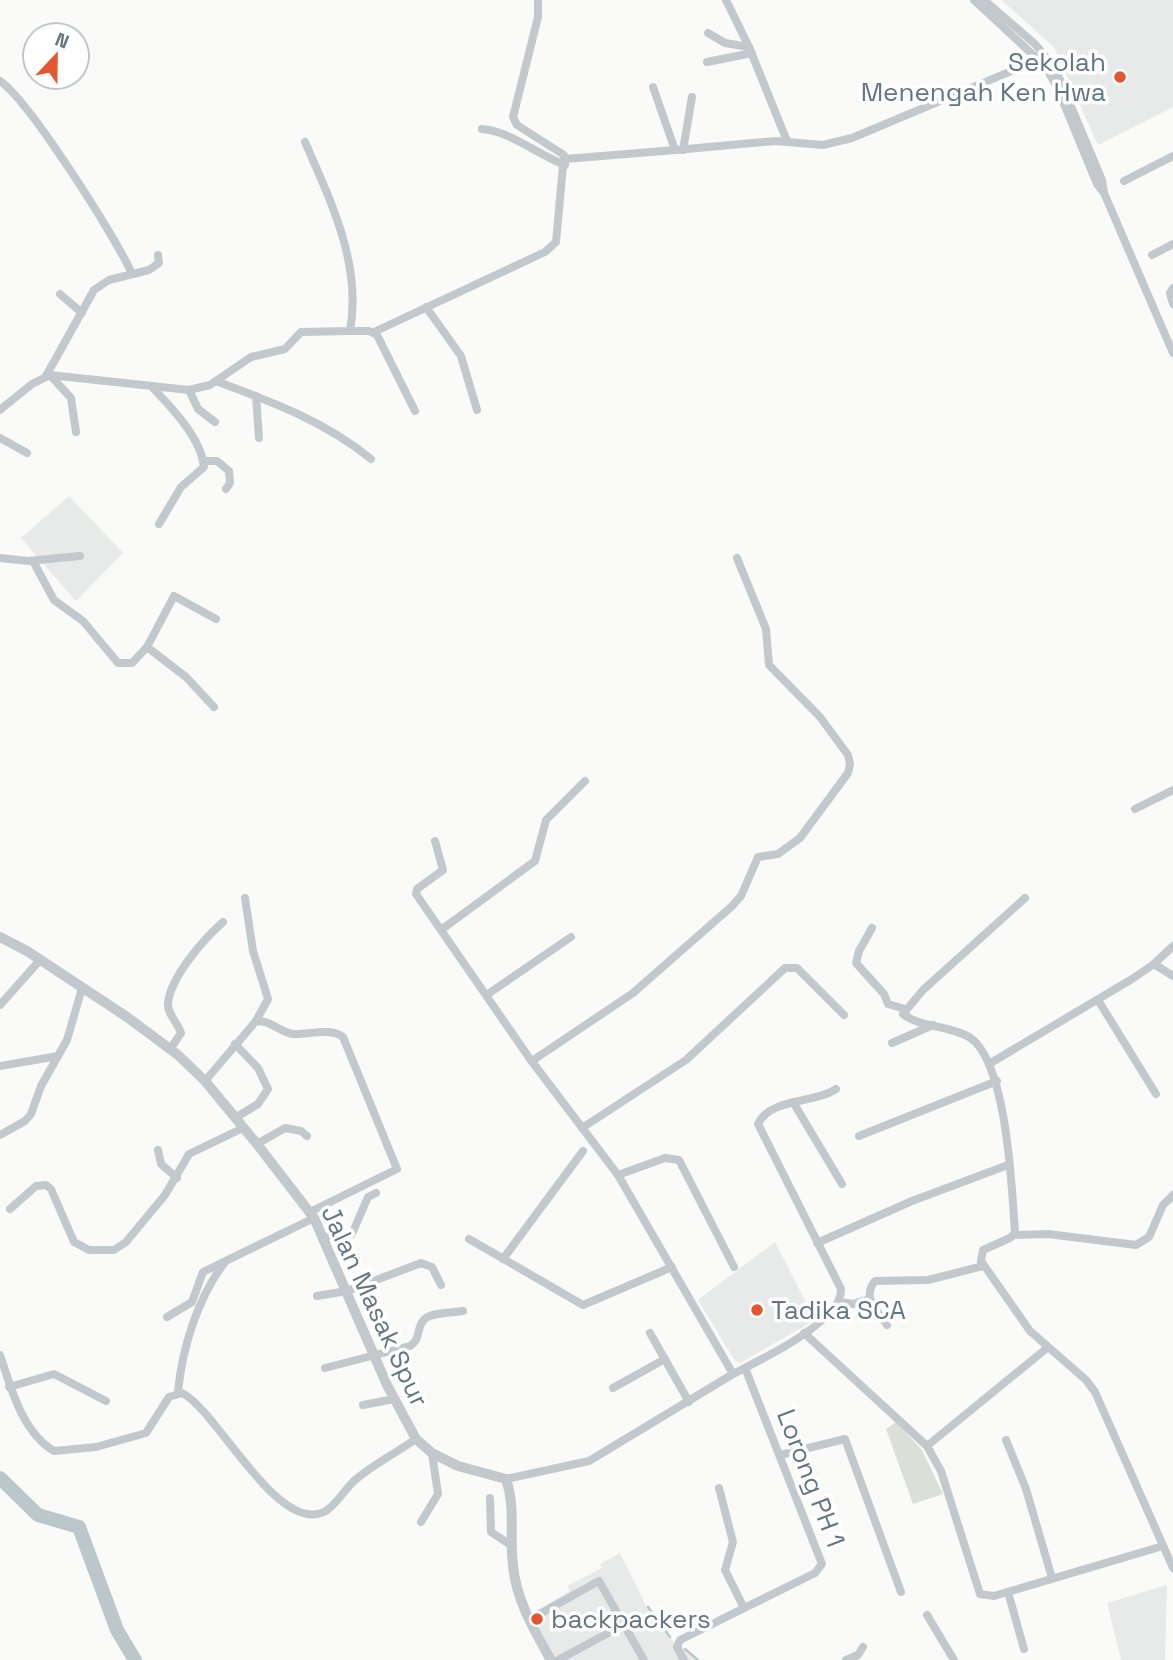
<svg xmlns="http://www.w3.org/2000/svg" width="1173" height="1660" viewBox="0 0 1173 1660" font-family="'Space Grotesk',sans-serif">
<rect width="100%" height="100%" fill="#fafaf8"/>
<!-- built -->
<g fill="#e8e9e9">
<polygon points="1001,0 1173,0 1173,107 1098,145 1054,47"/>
<polygon points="69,496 123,553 76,601 21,538"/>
<polygon points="775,1242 815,1320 740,1363 735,1361 698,1300"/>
<polygon points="620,1553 647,1608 669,1638 697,1660 557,1660 531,1614 570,1591 567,1586 602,1568 600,1564"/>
<polygon points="1167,1585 1165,1660 1121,1660 1107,1603"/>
</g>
<!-- green -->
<polygon fill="#dadfd7" points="896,1422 922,1450 943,1494 913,1504 886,1429"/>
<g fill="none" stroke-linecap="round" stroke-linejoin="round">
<!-- stream -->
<g stroke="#bbc7cb" stroke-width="2.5">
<polyline points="648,1607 670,1637"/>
<polyline points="685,1649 698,1660"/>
</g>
<!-- river -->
<polyline stroke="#bbc7cb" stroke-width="14" points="0,1478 38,1515 79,1527 117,1630 135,1660"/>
<!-- minor -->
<g stroke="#c3c8cc" stroke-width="8">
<polyline points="726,0 749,47"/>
<polyline points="974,0 1045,66 1057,87 1097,184 1104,193"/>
<polyline points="984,0 1035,44 1055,68 1102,180 1104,193 1173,353"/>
<polyline points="708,33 725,43 749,47 787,141"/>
<polyline points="707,62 752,53"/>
<path d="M0,81C28,99 117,239 132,274"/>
<polyline points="653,87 675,150 775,141 823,145 852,138 1040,59"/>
<path d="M482,129C510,131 538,155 565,165"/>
<polyline points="683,150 692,97"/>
<polyline points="565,159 675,150"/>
<polyline points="1124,181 1173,156"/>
<polyline points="1152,255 1173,244"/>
<polyline points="1173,288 1170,293 1173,304"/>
<polyline points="60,294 82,313"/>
<polyline points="426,307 461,356 477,410"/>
<polyline points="350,331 369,331 377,335 415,411"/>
<polyline points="374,332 545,252 556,242 564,155 517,125 513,117 538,17 538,0"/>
<polyline points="50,375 71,398 76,432"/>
<polyline points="46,376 94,290 109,280 149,270 159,263 158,255"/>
<path d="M216,381C272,402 324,421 371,459"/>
<path d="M153,388C172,408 201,438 204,467L181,487L159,524"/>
<polyline points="189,390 198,409 215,422"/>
<polyline points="256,396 259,438"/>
<path d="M0,410L32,384L50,375L189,390L210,385L251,357L285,349L301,332L350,331C362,264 331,202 305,142"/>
<polyline points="0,438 27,453"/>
<polyline points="203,461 217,461 229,471 230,483 226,489"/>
<polyline points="0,558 28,561 80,556"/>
<polyline points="33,561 54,600 83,621 118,663 132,663 147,647 186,677 214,707"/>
<polyline points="147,647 174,596 216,619"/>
<polyline points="1135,809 1173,790"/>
<polyline points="435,841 443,870 417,889 416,894 530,1059 618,1175 733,1374 589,1461 506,1479"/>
<polyline points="245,898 253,951 268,999 256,1021"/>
<path d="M1025,898L923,990L903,1014C921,1028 949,1025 969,1037C1007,1060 1012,1190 1015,1233L1010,1238L983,1250L981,1261L1030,1331L1086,1380L1095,1392L1173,1568"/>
<polyline points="872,928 859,951 856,963 884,994 888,1004 905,1009"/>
<polyline points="441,930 535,861 546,820 585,781"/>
<polyline points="1154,964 1173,976"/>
<polyline points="488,994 571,937"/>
<polyline points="1098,1000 1156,1094"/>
<polyline points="0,1005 40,960"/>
<polyline points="892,1043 933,1025"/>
<path d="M171,1048L181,1033C178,1023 167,1014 168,1003C171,976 204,939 223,922"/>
<polyline points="532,1061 633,993 731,907 741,896 758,857 778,854 800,838 848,773 850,764 848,755 820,717 769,665 766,629 737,558"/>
<polyline points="989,1064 1132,979 1154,964 1173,946"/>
<polyline points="0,1066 58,1056"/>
<path d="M205,1081L256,1021C271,1020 279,1032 293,1034C308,1035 330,1027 343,1037L397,1169L310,1212"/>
<polyline points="793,1102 842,1184"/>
<polyline points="235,1118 258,1104 268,1089 258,1068 235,1044"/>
<polyline points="582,1128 686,1060 785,968 797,968 844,1015"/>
<polyline points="0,1135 25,1121 31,1114 41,1086 67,1040 82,988"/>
<polyline points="859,1136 997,1081"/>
<polyline points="257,1144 285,1128 301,1131 307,1136"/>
<polyline points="158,1150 161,1164 177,1178"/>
<polyline points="618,1175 665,1158 679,1160 734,1267"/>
<polyline points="10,1209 36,1186 46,1185 51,1189 74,1242 89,1250 114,1250 126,1242 165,1195 189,1154 243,1128"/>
<polyline points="1014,1235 1048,1234 1136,1245 1149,1237 1163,1205 1173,1195"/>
<polyline points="322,1237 352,1234 368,1197 376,1193"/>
<polyline points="469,1239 583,1305 672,1267"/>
<polyline points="817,1243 912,1201 1008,1165"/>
<polyline points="503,1259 583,1151"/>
<polyline points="317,1296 347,1291 421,1263 432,1267 441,1285"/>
<polyline points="840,1302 853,1304 869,1299"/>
<polyline points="167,1317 192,1302 203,1272 314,1218"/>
<path d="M887,1325C878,1310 861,1298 875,1281L928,1280L983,1266"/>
<polyline points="650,1333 689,1402"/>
<polyline points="804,1333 927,1446 941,1471 980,1594 994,1596 1163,1546"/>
<path d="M0,1355C11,1388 22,1432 54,1451L96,1447L146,1433L169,1397L182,1393C217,1410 277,1534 324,1512C336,1506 344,1490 354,1481C372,1465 396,1453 416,1439"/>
<path d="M325,1368L410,1346C421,1339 416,1330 423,1321C428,1312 453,1313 463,1311"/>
<path d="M733,1374C760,1360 843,1321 841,1289L758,1124C771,1097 815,1104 836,1089"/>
<polyline points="9,1387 54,1374 106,1401"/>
<polyline points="613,1388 665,1359"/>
<path d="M178,1392C182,1348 198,1297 225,1262"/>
<polyline points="363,1405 394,1399"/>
<polyline points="1006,1440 1026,1489 1052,1578"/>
<polyline points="927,1446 1047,1348"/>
<polyline points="780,1455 845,1439 901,1592"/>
<polyline points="719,1488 733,1542 725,1570 744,1608"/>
<polyline points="490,1498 491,1532 512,1546"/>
<polyline points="421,1522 438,1494 432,1453"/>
<polyline points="1008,1592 1024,1649"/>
<polyline points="927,1615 954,1660"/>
<polyline points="529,1620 599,1581 644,1660"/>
<polyline points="558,1660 625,1624"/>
<polyline points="684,1660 677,1647 680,1640 815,1573 822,1564 745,1368"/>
<polyline points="846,1660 858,1655 863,1647"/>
</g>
<!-- tertiary -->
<path stroke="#c3c8cc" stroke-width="10" d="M0,937L27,951L127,1017L178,1055L205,1081L257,1144L314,1218L387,1385L416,1439L432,1453L458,1466L506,1479C516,1509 509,1535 513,1565C516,1600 534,1630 551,1660"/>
</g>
<!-- markers -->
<g fill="#e4572e" stroke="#fff" stroke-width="2.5">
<circle cx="1120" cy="77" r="7"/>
<circle cx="757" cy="1310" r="7"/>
<circle cx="537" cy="1619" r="7"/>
</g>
<g text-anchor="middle" stroke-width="7" stroke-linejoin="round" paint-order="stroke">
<!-- poi labels -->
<g font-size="26" fill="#657683" stroke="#fff" text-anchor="start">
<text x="1106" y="71" text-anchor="end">Sekolah<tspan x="1106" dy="30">Menengah Ken Hwa</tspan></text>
<text x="771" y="1319">Tadika SCA</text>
<text x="551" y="1628">backpackers</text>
</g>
<!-- street labels -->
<g font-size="26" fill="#657683" stroke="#fff">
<text transform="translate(375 1306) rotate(65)" y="9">Jalan Masak Spur</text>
<text transform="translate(811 1478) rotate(69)" y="9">Lorong PH 1</text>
</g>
</g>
<!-- north arrow -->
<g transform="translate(56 56) rotate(22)"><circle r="33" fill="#ffffff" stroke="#c1c8cd" stroke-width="2"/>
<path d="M0-5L12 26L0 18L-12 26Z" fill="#e4572e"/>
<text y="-10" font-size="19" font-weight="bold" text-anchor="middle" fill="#657683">N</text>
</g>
</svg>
